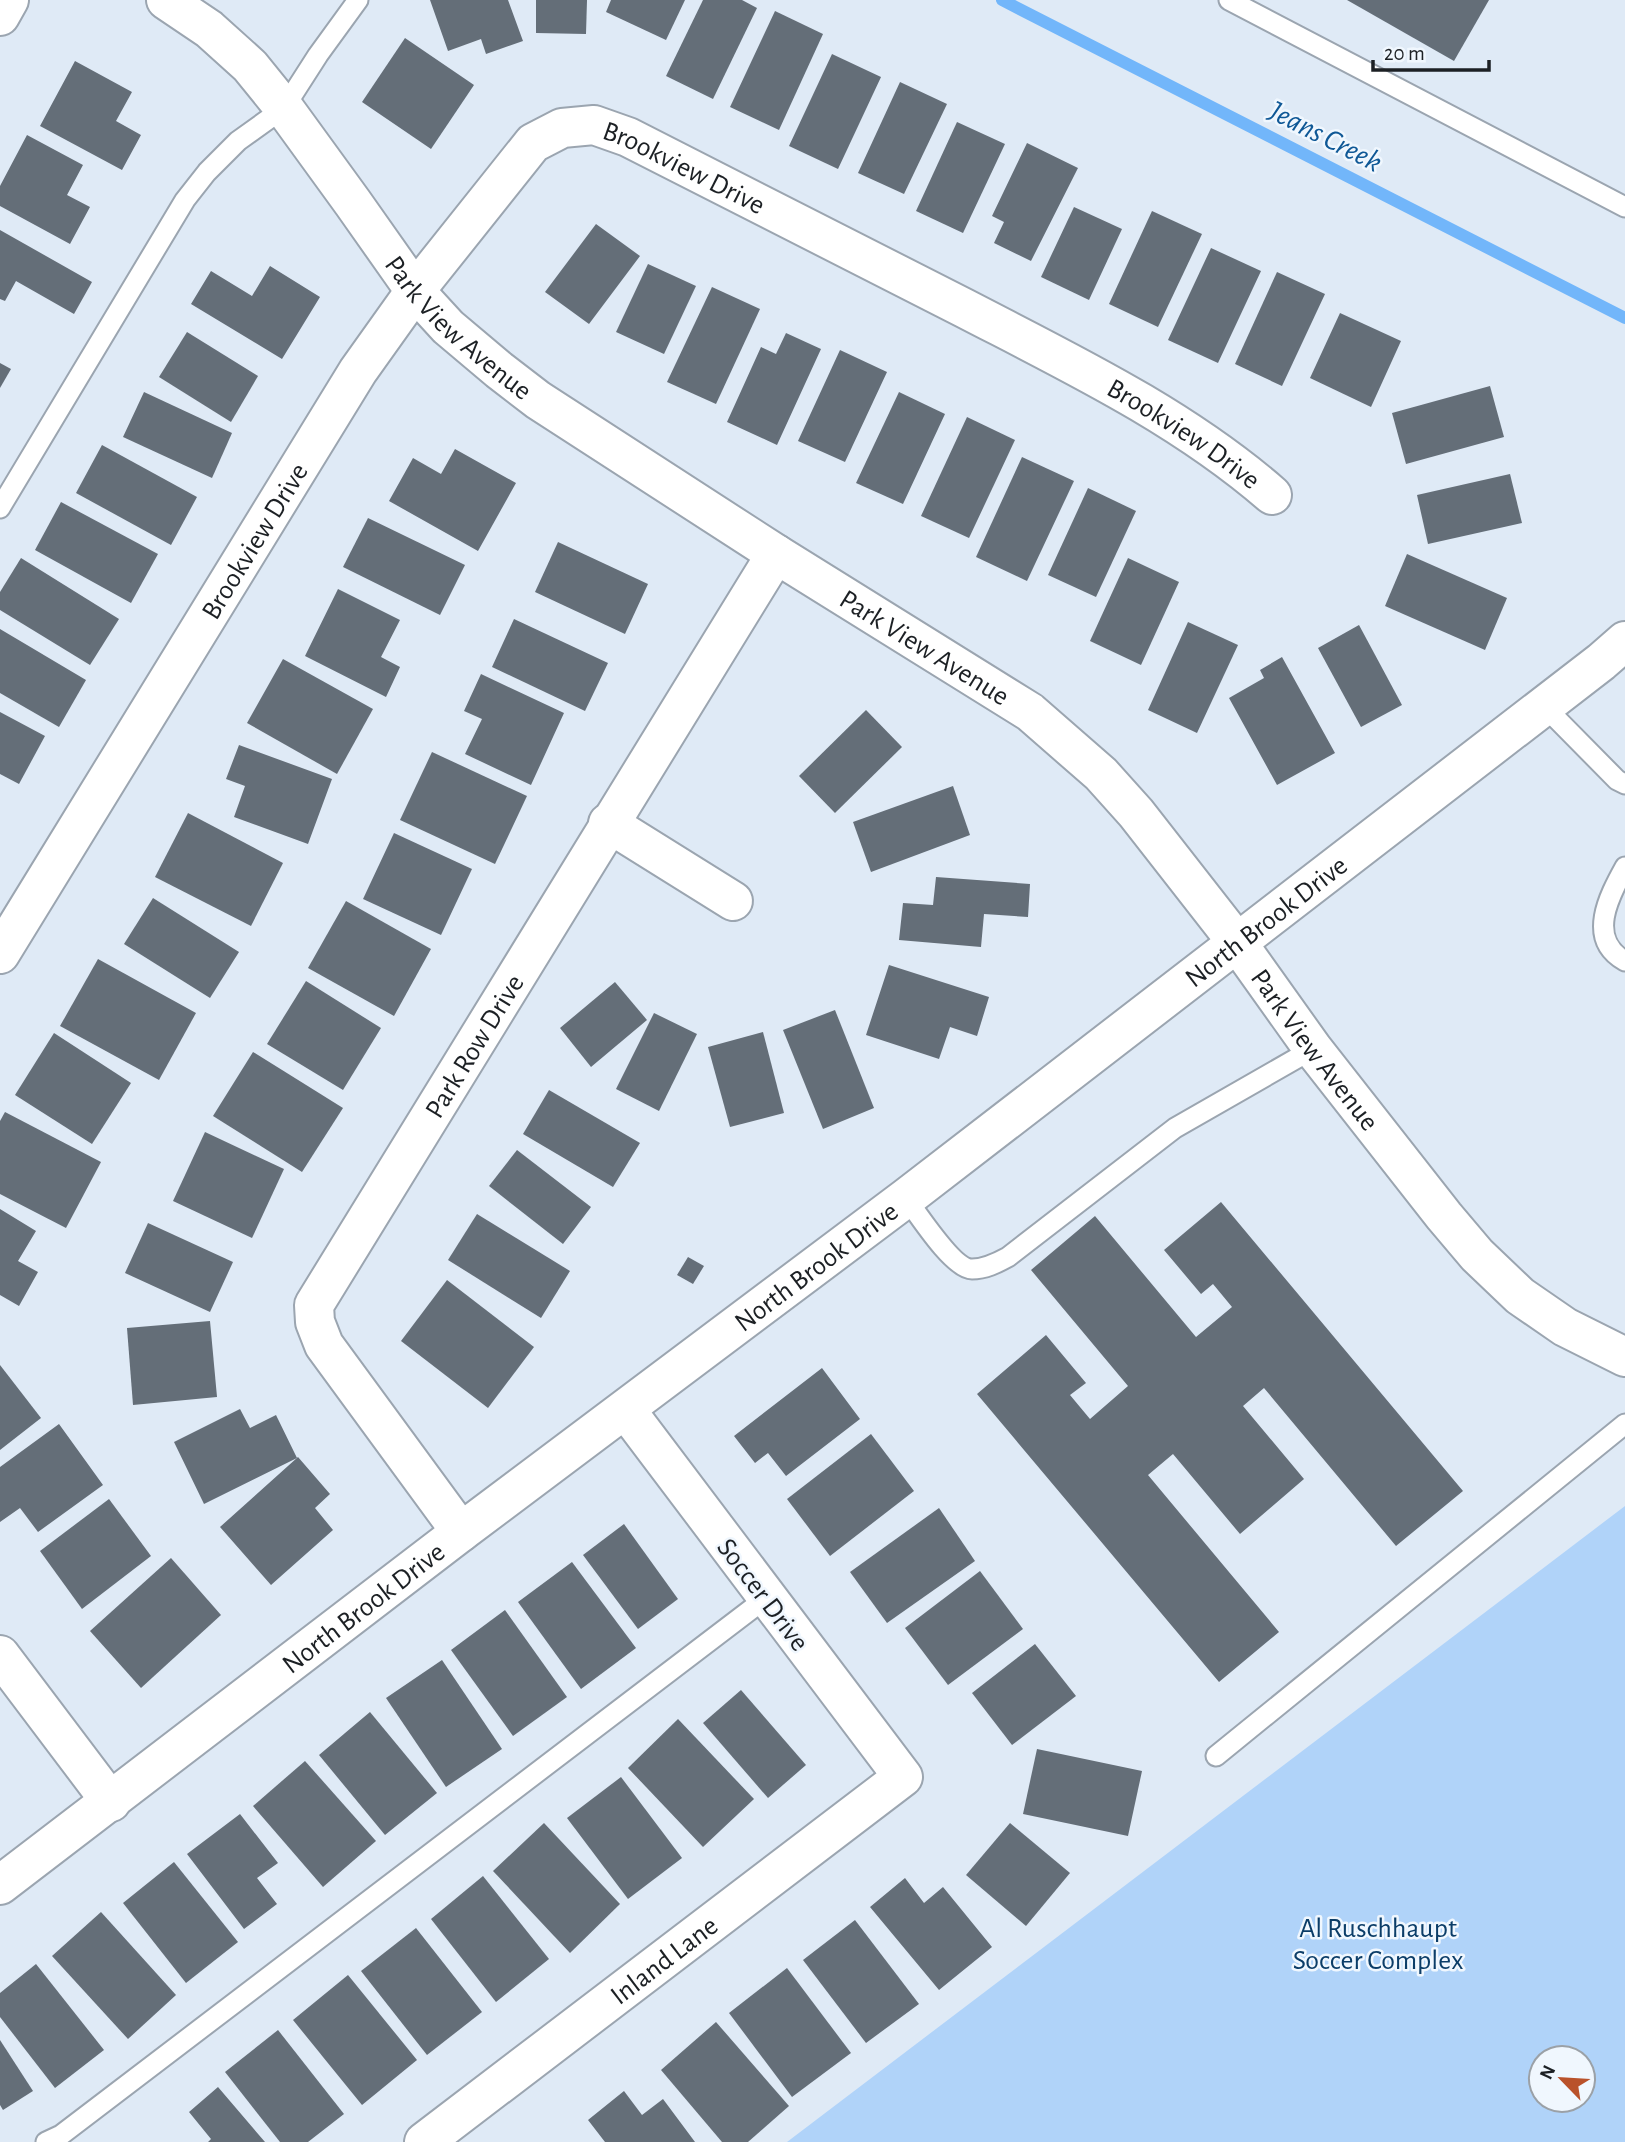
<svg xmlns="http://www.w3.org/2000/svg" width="1625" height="2142" viewBox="0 0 1625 2142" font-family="'Alegreya Sans',sans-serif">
<rect width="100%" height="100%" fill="#dfeaf6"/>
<!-- green -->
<path fill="#b0d3f9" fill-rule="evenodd" d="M1625,1506V2142H787ZM1583,2058V2100H1541V2058Z"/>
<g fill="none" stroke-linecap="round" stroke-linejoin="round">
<!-- stream -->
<polyline stroke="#72b6fa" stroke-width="12" points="1002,0 1625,318"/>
</g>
<!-- building -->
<g fill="#646e78">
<polygon points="430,0 508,0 523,41 486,54 481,39 448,51"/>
<polygon points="536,0 587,0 586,34 536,33"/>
<polygon points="611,0 685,0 666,40 606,12"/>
<polygon points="703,0 742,0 757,8 713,99 666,76"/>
<polygon points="1347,0 1489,0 1454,61"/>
<polygon points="775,11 823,34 779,130 730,107"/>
<polygon points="405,38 474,85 431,149 362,102"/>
<polygon points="832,54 881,77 838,169 789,146"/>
<polygon points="75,61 132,92 116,121 141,135 122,170 40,126"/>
<polygon points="900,82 947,104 904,194 858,173"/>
<polygon points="957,122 1005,144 963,233 916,211"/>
<polygon points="27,135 83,165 67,195 90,207 70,244 0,206 0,186"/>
<polygon points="1027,143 1078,168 1031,261 994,243 1004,222 992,216"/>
<polygon points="1074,207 1122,229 1089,300 1041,277"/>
<polygon points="1152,211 1202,234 1158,327 1109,304"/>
<polygon points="596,224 640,256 589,324 545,292"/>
<polygon points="0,230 92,282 74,314 16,281 5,301 0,299"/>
<polygon points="1211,248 1261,271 1218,363 1168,340"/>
<polygon points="648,264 696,286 664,354 616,332"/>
<polygon points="270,266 320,297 282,359 191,304 211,271 252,296"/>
<polygon points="1277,272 1325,294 1282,386 1235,364"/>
<polygon points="712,287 760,309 716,404 667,382"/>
<polygon points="1340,313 1401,341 1371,407 1310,378"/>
<polygon points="187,332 258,376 231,422 159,377"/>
<polygon points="786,333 821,349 777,445 727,422 761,347 776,354"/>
<polygon points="840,350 887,372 845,462 798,441"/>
<polygon points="0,363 11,369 0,388"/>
<polygon points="1490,386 1504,437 1406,464 1392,413"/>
<polygon points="144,392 232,433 212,478 123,437"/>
<polygon points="899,392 945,414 903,504 856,483"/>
<polygon points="967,417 1015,440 969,538 921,516"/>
<polygon points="102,445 197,497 171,545 76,493"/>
<polygon points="455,449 516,483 478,551 389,501 413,458 441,474"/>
<polygon points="1022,457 1074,481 1027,581 976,557"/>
<polygon points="1510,474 1522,523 1428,544 1417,495"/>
<polygon points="1088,488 1136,511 1096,597 1048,575"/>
<polygon points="61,502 158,554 131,603 35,550"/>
<polygon points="368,518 465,565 440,615 343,567"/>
<polygon points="558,542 648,584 625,634 535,592"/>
<polygon points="1407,554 1507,598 1485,650 1385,606"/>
<polygon points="21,558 119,619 90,665 0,610 0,592"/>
<polygon points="1128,558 1179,582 1141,665 1090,641"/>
<polygon points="338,589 400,620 381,657 400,667 386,697 305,656"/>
<polygon points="514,619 608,663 585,711 492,667"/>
<polygon points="1188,622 1238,645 1197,733 1148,710"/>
<polygon points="1359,625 1402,705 1361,727 1318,648"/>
<polygon points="0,629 86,680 59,727 0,693"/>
<polygon points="1282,657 1335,753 1277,785 1229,698 1264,678 1260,670"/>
<polygon points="283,659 373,709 337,774 247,723"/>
<polygon points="481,674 564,713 531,785 465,754 482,719 464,711"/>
<polygon points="866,710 902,747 835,813 799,776"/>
<polygon points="0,712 45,736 19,784 0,774"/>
<polygon points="239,745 332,779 308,844 234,817 245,786 226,779"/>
<polygon points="432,752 527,796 495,864 400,820"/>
<polygon points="953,786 970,835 871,872 853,822"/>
<polygon points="188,813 283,863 251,926 155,877"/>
<polygon points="394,833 472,869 441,935 363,899"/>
<polygon points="936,877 1030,884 1028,917 984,914 981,947 899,940 903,903 933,905"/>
<polygon points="153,898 239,952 210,998 124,944"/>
<polygon points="346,901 431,949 394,1016 308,968"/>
<polygon points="98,959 196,1013 159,1080 60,1026"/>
<polygon points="889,965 989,997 977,1036 950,1027 939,1059 866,1035"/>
<polygon points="306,981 381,1028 343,1090 267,1044"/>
<polygon points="615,982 647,1020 591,1067 560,1028"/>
<polygon points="835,1010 874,1108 823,1129 783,1030"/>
<polygon points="654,1013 697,1034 659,1111 616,1089"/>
<polygon points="763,1032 784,1113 730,1127 708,1047"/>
<polygon points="54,1033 131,1083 92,1144 15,1095"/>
<polygon points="253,1052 343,1108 302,1172 213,1116"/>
<polygon points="549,1090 640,1143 613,1187 523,1134"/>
<polygon points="5,1112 101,1162 66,1228 0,1194 0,1121"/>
<polygon points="205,1132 284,1169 252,1238 173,1201"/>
<polygon points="517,1150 591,1207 563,1244 489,1186"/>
<polygon points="1221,1202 1463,1491 1396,1546 1264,1388 1243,1406 1304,1479 1240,1534 1173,1454 1148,1475 1279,1632 1219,1682 977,1394 1046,1335 1086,1383 1070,1395 1090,1419 1128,1386 1031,1270 1095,1216 1196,1337 1232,1307 1213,1284 1201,1294 1164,1250"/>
<polygon points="0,1209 36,1231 18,1261 38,1272 19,1306 0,1295"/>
<polygon points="477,1214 570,1271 541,1318 448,1260"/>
<polygon points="148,1223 233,1262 210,1312 125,1273"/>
<polygon points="688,1257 704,1266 693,1284 677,1275"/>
<polygon points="447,1280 534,1347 488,1408 401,1341"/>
<polygon points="210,1321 217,1397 133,1405 127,1328"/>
<polygon points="0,1365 41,1418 0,1450"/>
<polygon points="822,1368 860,1419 786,1476 768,1453 755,1463 734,1436"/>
<polygon points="240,1409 250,1428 276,1415 297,1458 204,1504 174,1442"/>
<polygon points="59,1424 103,1485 38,1532 20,1508 0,1522 0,1467"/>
<polygon points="871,1434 914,1491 830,1556 787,1499"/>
<polygon points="298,1457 330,1494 315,1508 333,1530 271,1585 220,1527"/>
<polygon points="109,1499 151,1556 82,1609 40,1551"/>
<polygon points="939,1508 975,1561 887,1623 850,1572"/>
<polygon points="624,1524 678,1599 638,1629 583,1555"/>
<polygon points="171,1558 221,1615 141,1688 90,1631"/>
<polygon points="572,1562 636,1648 581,1689 518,1602"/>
<polygon points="980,1571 1023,1629 948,1685 905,1628"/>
<polygon points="505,1610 567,1697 513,1736 451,1650"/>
<polygon points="1035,1644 1076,1696 1012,1745 972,1693"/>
<polygon points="442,1660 502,1749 446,1787 386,1698"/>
<polygon points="741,1690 806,1765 768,1798 703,1723"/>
<polygon points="370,1712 437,1793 385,1835 319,1755"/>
<polygon points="678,1719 754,1799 703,1847 628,1768"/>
<polygon points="1037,1749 1142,1771 1128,1836 1023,1814"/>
<polygon points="305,1761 376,1841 323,1887 253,1806"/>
<polygon points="621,1777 682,1858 628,1899 567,1818"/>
<polygon points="240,1814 278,1863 257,1878 277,1904 244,1929 187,1854"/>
<polygon points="544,1823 620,1904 570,1953 493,1871"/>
<polygon points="1010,1823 1070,1873 1026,1926 966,1875"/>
<polygon points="174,1862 238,1942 186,1983 123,1903"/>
<polygon points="483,1876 549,1959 496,2002 431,1919"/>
<polygon points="905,1878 924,1903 943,1887 992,1947 939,1990 870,1907"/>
<polygon points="101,1912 176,1995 128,2039 52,1956"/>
<polygon points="855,1920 919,2004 866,2043 803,1960"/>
<polygon points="416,1928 482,2012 427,2055 361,1971"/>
<polygon points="36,1964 104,2050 55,2088 0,2017 0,1993"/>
<polygon points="787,1968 851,2053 792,2097 729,2013"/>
<polygon points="348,1975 417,2060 362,2105 293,2020"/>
<polygon points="716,2022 789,2106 748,2142 722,2142 661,2070"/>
<polygon points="278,2030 344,2114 308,2142 280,2142 225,2072"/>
<polygon points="0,2040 33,2091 3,2110 0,2105"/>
<polygon points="218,2087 265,2142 208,2142 211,2139 189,2112"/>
<polygon points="624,2091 642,2115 663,2099 695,2142 605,2142 588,2120"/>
</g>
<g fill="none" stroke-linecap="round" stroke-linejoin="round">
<defs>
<g id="service">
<polyline points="1229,0 1625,207"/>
<polyline points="0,508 185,200 207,172 238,141 284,108 318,55 358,0"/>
<polyline points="1543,705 1617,780 1625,784"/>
<path d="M1625,867C1609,896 1586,939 1625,961"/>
<path d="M906,1198C918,1214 953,1269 972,1269C985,1269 997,1263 1008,1257L1175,1128L1313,1049"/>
<polyline points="1216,1756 1625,1424"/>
<polyline points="46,2142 61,2135 766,1598"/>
</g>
<g id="minor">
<path id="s1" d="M166,0L209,29L250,66L284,108L353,203L415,291L448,327L499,370L538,400L776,554L1030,712L1101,774L1136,813L1236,941L1313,1049L1444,1216L1477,1255L1520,1296L1565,1327L1625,1357"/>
<polyline points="0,16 9,0"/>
<polyline points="608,823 733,901"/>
<path id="s2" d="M0,954L358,371L415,291L533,143L562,128L594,125L628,137C740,194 852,251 964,308C1070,363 1181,416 1272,495"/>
<path id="s3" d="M461,1532L324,1345L315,1322L314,1305L776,554"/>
<polyline points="0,1655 111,1802"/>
<path id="s4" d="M424,2142L903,1777L626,1410"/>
</g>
<g id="tertiary">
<path id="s5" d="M0,1885L461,1532L906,1198L1601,662L1625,641"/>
</g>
</defs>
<!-- service casing -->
<use href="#service" stroke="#9ba5b0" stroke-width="23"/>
<!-- minor casing -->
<use href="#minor" stroke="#9ba5b0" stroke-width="42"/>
<!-- tertiary casing -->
<use href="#tertiary" stroke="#9ba5b0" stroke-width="42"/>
<!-- service -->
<use href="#service" stroke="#fff" stroke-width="19"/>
<!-- minor -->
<use href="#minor" stroke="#fff" stroke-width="38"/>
<!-- tertiary -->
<use href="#tertiary" stroke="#fff" stroke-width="38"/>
</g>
<g text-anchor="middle" stroke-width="5" stroke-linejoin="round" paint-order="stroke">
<!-- street labels -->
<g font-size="28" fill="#1c2024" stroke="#f0f7fe">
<text dy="10" stroke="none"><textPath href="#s2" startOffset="1136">Brookview Drive</textPath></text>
<text dy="10" stroke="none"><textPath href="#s1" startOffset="443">Park View Avenue</textPath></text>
<text dy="10" stroke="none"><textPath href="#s2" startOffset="1703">Brookview Drive</textPath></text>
<text dy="10" stroke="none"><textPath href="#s2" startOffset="485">Brookview Drive</textPath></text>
<text dy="10" stroke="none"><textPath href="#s1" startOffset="1010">Park View Avenue</textPath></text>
<text dy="10" stroke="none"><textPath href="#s5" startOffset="1591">North Brook Drive</textPath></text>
<text dy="10" stroke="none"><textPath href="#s3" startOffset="578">Park Row Drive</textPath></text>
<text dy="10" stroke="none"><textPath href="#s1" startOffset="1577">Park View Avenue</textPath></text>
<text dy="10" stroke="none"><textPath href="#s5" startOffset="1024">North Brook Drive</textPath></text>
<text transform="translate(764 1594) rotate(53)" y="10">Soccer Drive</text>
<text dy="10" stroke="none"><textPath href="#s5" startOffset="457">North Brook Drive</textPath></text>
<text dy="10" stroke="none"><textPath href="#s4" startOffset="301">Inland Lane</textPath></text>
</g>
<!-- park labels -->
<g font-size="28" fill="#0b3d68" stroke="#f0f7fe">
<text x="1378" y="1937">Al Ruschhaupt<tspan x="1378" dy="32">Soccer Complex</tspan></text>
</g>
<!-- water labels -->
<g font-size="30" font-style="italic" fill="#0f5896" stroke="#f0f7fe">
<text transform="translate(1326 136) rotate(27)" y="10">Jeans Creek</text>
</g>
</g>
<!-- north arrow -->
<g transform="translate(1562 2079) rotate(295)"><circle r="33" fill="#f0f7fe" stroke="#9ba1a7" stroke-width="2"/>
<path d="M0-5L12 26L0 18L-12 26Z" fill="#b9522b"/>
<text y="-10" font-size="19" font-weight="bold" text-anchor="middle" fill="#1c2024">N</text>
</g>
<!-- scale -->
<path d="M1373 60v10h116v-10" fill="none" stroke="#1c2024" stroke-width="3.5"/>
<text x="1384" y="60" font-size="21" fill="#1c2024" stroke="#f0f7fe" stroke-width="5" paint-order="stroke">20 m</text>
</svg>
